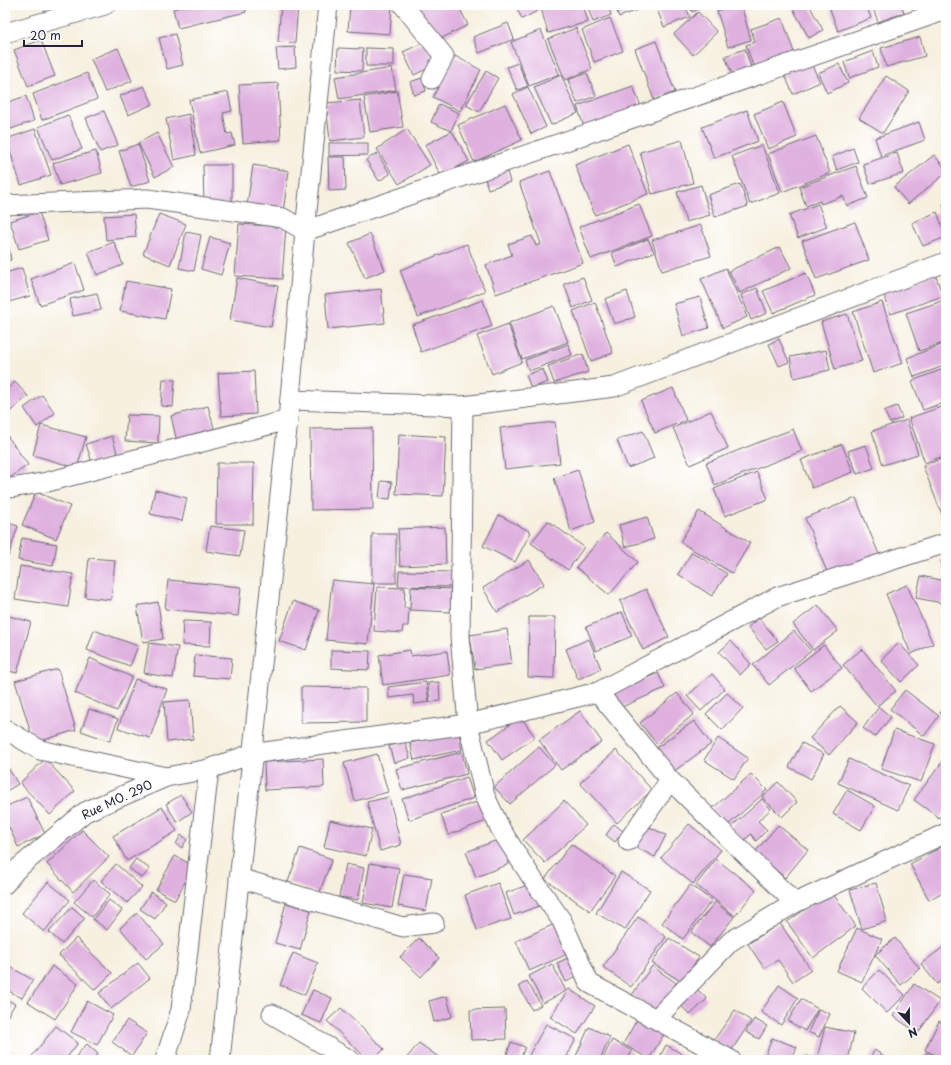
<svg xmlns="http://www.w3.org/2000/svg" width="951" height="1065" viewBox="0 0 951 1065" font-family="'Playpen Sans',sans-serif">
<rect width="100%" height="100%" fill="#fff"/>
<filter id="ink" filterUnits="userSpaceOnUse"><feTurbulence type="fractalNoise" baseFrequency=".025" numOctaves="2"/><feDisplacementMap in="SourceGraphic" scale="8" xChannelSelector="R" yChannelSelector="G"/><feConvolveMatrix kernelMatrix="1 2 1 2 8 2 1 2 1" color-interpolation-filters="sRGB"/></filter>
<filter id="wash" filterUnits="userSpaceOnUse"><feTurbulence type="fractalNoise" baseFrequency=".012" numOctaves="4" result="noise"/><feDisplacementMap in="SourceGraphic" scale="16" xChannelSelector="R" yChannelSelector="G"/><feGaussianBlur stdDeviation="0.9" result="paint"/><feColorMatrix in="noise" values="0 0 0 0 0 0 0 0 0 0 0 0 0 0 0 0 0 1.4 0 .05"/><feComposite in="paint" operator="in"/></filter>
<g filter="url(#wash)">
<rect width="100%" height="100%" fill="#f6f0df"/>
<g id="blocks">
<!-- building -->
<g fill="#dfb1df">
<polygon points="189,5 244,5 246,12 178,28 173,9"/>
<polygon points="281,5 298,5 295,43 278,42"/>
<polygon points="350,5 392,5 390,34 348,31"/>
<polygon points="426,5 458,5 468,25 436,41 419,9"/>
<polygon points="515,5 537,5 539,10 522,19"/>
<polygon points="552,5 583,5 588,22 548,33 541,8"/>
<polygon points="587,5 608,5 611,15 593,22"/>
<polygon points="615,5 651,5 619,17"/>
<polygon points="661,5 685,5 690,17 664,27 656,7"/>
<polygon points="690,5 709,5 692,12"/>
<polygon points="737,5 741,5 751,40 728,47 717,11"/>
<polygon points="791,5 809,5 823,30 809,38"/>
<polygon points="840,5 866,5 871,18 838,31 830,9"/>
<polygon points="872,5 901,5 904,13 878,22"/>
<polygon points="698,12 717,32 693,55 674,34"/>
<polygon points="610,18 623,51 594,62 582,30"/>
<polygon points="782,18 796,58 755,72 746,45 755,42 751,29"/>
<polygon points="508,23 514,39 479,53 473,37"/>
<polygon points="576,28 592,69 565,80 548,39"/>
<polygon points="541,30 559,74 529,86 511,42"/>
<polygon points="175,34 183,65 167,69 159,38"/>
<polygon points="920,37 925,56 886,67 881,48"/>
<polygon points="41,40 55,76 28,86 14,50"/>
<polygon points="656,41 675,92 654,100 635,49"/>
<polygon points="425,42 435,65 414,75 403,52"/>
<polygon points="295,47 296,67 278,69 276,48"/>
<polygon points="118,48 132,81 105,92 91,59"/>
<polygon points="338,48 363,49 362,71 337,70"/>
<polygon points="366,48 394,49 394,66 366,66"/>
<polygon points="745,49 752,70 733,77 725,56"/>
<polygon points="873,51 878,67 849,78 844,62"/>
<polygon points="455,56 481,70 460,111 433,97"/>
<polygon points="810,61 820,82 793,94 784,73"/>
<polygon points="518,63 528,86 517,90 507,67"/>
<polygon points="839,64 848,83 827,93 818,73"/>
<polygon points="392,68 396,90 339,99 335,77"/>
<polygon points="486,71 498,78 479,112 466,105"/>
<polygon points="87,73 97,99 42,120 33,94"/>
<polygon points="587,73 596,96 577,103 568,80"/>
<polygon points="561,75 578,113 551,125 534,87"/>
<polygon points="886,76 909,91 883,133 859,118"/>
<polygon points="422,78 426,91 414,95 410,82"/>
<polygon points="278,83 281,140 243,143 239,85"/>
<polygon points="144,86 153,104 128,115 120,96"/>
<polygon points="633,86 642,109 585,130 577,106"/>
<polygon points="528,87 546,127 531,134 513,94"/>
<polygon points="397,91 403,127 370,132 364,97"/>
<polygon points="228,92 232,111 223,113 227,134 232,133 235,145 200,153 189,100"/>
<polygon points="26,96 34,121 5,131 5,103"/>
<polygon points="360,100 364,137 330,141 326,103"/>
<polygon points="783,102 797,137 768,149 754,114"/>
<polygon points="439,104 459,113 451,131 431,122"/>
<polygon points="505,104 522,140 474,162 458,125"/>
<polygon points="747,110 758,141 714,158 702,127"/>
<polygon points="104,111 118,145 100,152 86,118"/>
<polygon points="189,114 196,155 174,160 166,119"/>
<polygon points="68,115 82,149 52,160 38,127"/>
<polygon points="919,122 925,140 881,156 875,138"/>
<polygon points="35,129 51,175 21,185 6,139"/>
<polygon points="407,129 430,165 399,184 377,149"/>
<polygon points="452,131 469,161 441,176 425,145"/>
<polygon points="157,133 174,167 155,177 138,143"/>
<polygon points="816,136 830,173 782,192 768,154"/>
<polygon points="682,140 693,183 652,194 640,152"/>
<polygon points="329,143 368,143 368,155 329,156"/>
<polygon points="138,144 150,181 131,187 119,151"/>
<polygon points="628,144 648,194 595,215 575,165"/>
<polygon points="762,145 780,193 750,204 732,156"/>
<polygon points="853,148 858,162 837,170 832,157"/>
<polygon points="96,151 102,173 60,185 53,163"/>
<polygon points="377,153 390,174 379,181 366,160"/>
<polygon points="897,153 904,173 870,184 863,164"/>
<polygon points="934,155 946,169 946,173 908,204 894,187"/>
<polygon points="328,157 345,157 346,190 329,191"/>
<polygon points="203,165 232,165 232,204 204,205"/>
<polygon points="253,165 289,171 283,212 247,206"/>
<polygon points="856,166 868,198 847,206 843,196 821,204 820,201 806,206 799,187"/>
<polygon points="506,168 510,182 488,189 484,175"/>
<polygon points="550,171 583,263 496,294 486,265 512,255 508,244 532,236 536,246 541,244 519,182"/>
<polygon points="740,184 748,206 715,217 708,195"/>
<polygon points="701,185 710,215 686,222 677,192"/>
<polygon points="946,203 946,216 945,217 943,204"/>
<polygon points="639,204 652,236 591,259 579,227"/>
<polygon points="818,204 827,227 798,238 789,215"/>
<polygon points="39,212 48,240 19,249 10,221"/>
<polygon points="937,212 946,237 923,246 912,223"/>
<polygon points="134,214 136,237 106,240 104,216"/>
<polygon points="159,214 186,224 170,265 143,254"/>
<polygon points="855,222 869,260 816,279 802,241"/>
<polygon points="239,224 286,227 282,279 235,276"/>
<polygon points="5,225 11,260 5,261"/>
<polygon points="701,225 711,256 662,271 652,240"/>
<polygon points="186,232 201,235 194,271 179,268"/>
<polygon points="370,234 385,270 365,278 349,243"/>
<polygon points="210,237 230,243 221,275 201,269"/>
<polygon points="648,239 654,252 617,267 612,253"/>
<polygon points="114,242 123,265 97,275 88,252"/>
<polygon points="467,244 485,291 418,317 400,270"/>
<polygon points="780,247 791,268 740,293 729,271"/>
<polygon points="75,263 84,290 40,305 31,279"/>
<polygon points="22,268 30,296 5,303 5,273"/>
<polygon points="726,268 747,317 723,328 701,279"/>
<polygon points="806,273 815,295 773,313 763,291"/>
<polygon points="935,274 943,296 891,314 883,292"/>
<polygon points="583,277 592,300 573,308 564,284"/>
<polygon points="237,278 278,286 271,327 230,320"/>
<polygon points="126,281 171,289 165,319 120,311"/>
<polygon points="757,288 767,313 751,320 741,295"/>
<polygon points="381,289 385,323 328,329 325,295"/>
<polygon points="627,291 635,317 614,324 605,299"/>
<polygon points="97,293 101,310 73,316 70,299"/>
<polygon points="700,297 709,328 683,336 674,304"/>
<polygon points="483,300 492,326 421,352 412,325"/>
<polygon points="945,300 946,342 919,351 906,313"/>
<polygon points="595,302 613,353 591,361 573,311"/>
<polygon points="882,302 903,363 873,373 853,312"/>
<polygon points="554,306 568,342 522,359 509,323"/>
<polygon points="847,314 862,361 835,369 821,322"/>
<polygon points="508,324 522,362 492,374 477,336"/>
<polygon points="779,339 789,362 779,366 769,344"/>
<polygon points="946,343 946,365 914,377 907,358"/>
<polygon points="568,344 572,355 529,371 525,360"/>
<polygon points="826,350 830,370 794,378 790,357"/>
<polygon points="583,354 588,372 554,383 548,366"/>
<polygon points="946,368 946,402 923,410 912,381"/>
<polygon points="543,369 548,382 531,388 526,375"/>
<polygon points="254,371 256,414 221,416 218,373"/>
<polygon points="163,379 175,380 173,407 161,406"/>
<polygon points="15,382 28,396 5,416 5,391"/>
<polygon points="673,388 686,420 655,433 641,401"/>
<polygon points="42,395 55,413 37,427 24,408"/>
<polygon points="208,406 215,432 177,442 171,416"/>
<polygon points="897,406 902,418 890,423 884,411"/>
<polygon points="941,407 946,420 946,455 925,463 909,418"/>
<polygon points="711,411 728,448 690,465 673,428"/>
<polygon points="127,415 159,416 158,443 125,441"/>
<polygon points="907,420 918,454 883,465 872,431"/>
<polygon points="555,422 560,463 505,469 500,428"/>
<polygon points="41,425 86,437 77,468 33,455"/>
<polygon points="372,428 373,509 311,510 310,429"/>
<polygon points="793,429 802,451 715,485 706,463"/>
<polygon points="643,431 654,458 628,468 617,440"/>
<polygon points="6,434 28,465 5,481 5,435"/>
<polygon points="399,434 446,437 443,496 396,494"/>
<polygon points="112,436 118,456 92,463 86,444"/>
<polygon points="842,444 853,472 812,488 801,460"/>
<polygon points="866,445 874,468 857,474 848,451"/>
<polygon points="946,457 946,525 923,466"/>
<polygon points="217,463 254,463 253,524 216,524"/>
<polygon points="578,470 595,522 571,531 554,478"/>
<polygon points="757,472 768,499 725,516 714,489"/>
<polygon points="381,481 392,482 390,499 379,498"/>
<polygon points="155,490 187,498 182,521 150,514"/>
<polygon points="36,492 70,506 56,539 22,525"/>
<polygon points="856,498 880,557 829,577 805,518"/>
<polygon points="699,511 750,543 732,573 680,542"/>
<polygon points="499,515 531,532 515,562 483,546"/>
<polygon points="647,517 654,539 625,547 619,525"/>
<polygon points="548,521 584,547 568,570 531,543"/>
<polygon points="5,522 18,526 8,557 5,556"/>
<polygon points="210,526 244,530 240,556 206,551"/>
<polygon points="445,527 446,564 400,566 398,529"/>
<polygon points="606,533 638,562 609,595 576,567"/>
<rect x="372" y="534" width="24" height="49"/>
<polygon points="22,538 57,544 53,566 18,560"/>
<polygon points="692,552 727,574 712,596 678,574"/>
<polygon points="89,558 115,560 111,600 85,597"/>
<polygon points="946,559 946,573 941,561"/>
<polygon points="529,560 544,584 497,612 483,588"/>
<polygon points="20,566 73,574 68,607 15,599"/>
<polygon points="399,571 452,572 452,587 398,586"/>
<polygon points="921,576 946,581 942,603 916,598"/>
<polygon points="168,580 241,587 238,616 165,609"/>
<polygon points="332,580 374,584 368,644 326,640"/>
<polygon points="907,585 933,644 911,654 886,594"/>
<polygon points="377,587 405,588 404,608 409,608 408,626 403,626 402,633 374,631"/>
<polygon points="411,587 452,589 451,612 410,610"/>
<polygon points="646,589 669,637 643,650 620,601"/>
<polygon points="293,601 319,610 306,650 279,641"/>
<polygon points="158,602 163,639 143,642 137,606"/>
<polygon points="818,605 838,631 813,650 793,624"/>
<polygon points="622,612 632,636 596,651 586,627"/>
<polygon points="5,615 31,622 17,673 5,670"/>
<polygon points="529,617 555,617 554,678 528,677"/>
<polygon points="759,618 778,641 766,649 748,627"/>
<polygon points="183,621 211,622 210,646 182,645"/>
<polygon points="507,629 512,664 475,669 470,635"/>
<polygon points="94,630 138,646 130,666 87,650"/>
<polygon points="794,631 811,651 769,685 753,665"/>
<polygon points="589,639 601,669 578,679 566,649"/>
<polygon points="731,641 751,664 740,675 719,652"/>
<polygon points="149,643 178,647 173,678 144,673"/>
<polygon points="899,643 919,665 901,682 881,660"/>
<polygon points="824,645 842,668 811,691 794,668"/>
<polygon points="862,649 896,691 877,706 843,665"/>
<polygon points="331,650 370,651 369,670 331,668"/>
<polygon points="410,650 411,656 447,651 450,675 383,685 379,655"/>
<polygon points="195,655 232,658 230,679 193,676"/>
<polygon points="90,658 132,677 117,711 75,693"/>
<polygon points="58,669 76,730 34,743 15,681"/>
<polygon points="658,673 665,688 615,710 609,695"/>
<polygon points="712,674 725,689 701,711 687,696"/>
<polygon points="135,679 167,689 150,738 118,728"/>
<polygon points="426,682 429,702 414,704 413,695 389,698 388,687"/>
<polygon points="439,682 440,701 430,702 428,683"/>
<polygon points="301,687 366,688 366,722 301,723"/>
<polygon points="905,690 939,716 924,736 890,709"/>
<polygon points="677,693 694,714 657,744 640,723"/>
<polygon points="727,693 743,708 722,730 706,714"/>
<polygon points="190,700 193,739 167,742 164,702"/>
<polygon points="840,706 858,722 829,755 810,738"/>
<polygon points="946,706 946,719 940,713"/>
<polygon points="879,707 891,717 875,737 863,728"/>
<polygon points="89,709 118,719 110,741 81,731"/>
<polygon points="580,711 602,742 561,770 539,740"/>
<polygon points="521,717 535,737 502,760 488,740"/>
<polygon points="694,721 711,744 673,772 656,748"/>
<polygon points="894,730 935,744 921,782 881,769"/>
<polygon points="459,733 462,750 414,760 410,743"/>
<polygon points="718,738 748,758 734,779 704,760"/>
<polygon points="405,742 410,758 394,763 389,746"/>
<polygon points="802,743 824,754 811,779 789,767"/>
<polygon points="539,747 555,765 510,804 494,787"/>
<polygon points="616,750 652,790 617,823 580,783"/>
<polygon points="462,752 467,774 402,790 396,769"/>
<polygon points="377,754 388,792 355,801 344,763"/>
<polygon points="945,758 946,809 939,818 914,800"/>
<polygon points="45,759 75,791 50,815 20,783"/>
<polygon points="323,759 324,787 265,790 264,762"/>
<polygon points="849,759 909,786 898,810 838,783"/>
<polygon points="5,763 18,784 5,792"/>
<polygon points="751,774 767,790 727,826 712,809"/>
<polygon points="467,777 474,798 409,820 402,799"/>
<polygon points="778,782 797,802 782,817 762,797"/>
<polygon points="847,790 875,806 861,830 833,814"/>
<polygon points="181,795 192,812 177,822 166,804"/>
<polygon points="27,797 45,834 18,847 5,818 5,807"/>
<polygon points="389,797 401,845 380,851 367,802"/>
<polygon points="762,799 771,809 758,821 767,830 756,841 751,834 744,841 731,827"/>
<polygon points="483,800 489,820 448,835 441,814"/>
<polygon points="564,801 586,825 545,863 523,840"/>
<polygon points="162,807 177,831 127,861 113,836"/>
<polygon points="330,820 372,829 366,856 324,847"/>
<polygon points="614,824 623,831 615,842 606,835"/>
<polygon points="643,824 666,835 655,857 633,846"/>
<polygon points="689,824 721,850 693,884 661,858"/>
<polygon points="778,825 808,850 785,878 755,852"/>
<polygon points="82,830 109,857 73,892 47,864"/>
<polygon points="181,835 187,839 182,848 176,844"/>
<polygon points="500,839 509,864 476,877 466,852"/>
<polygon points="571,844 615,876 590,911 545,879"/>
<polygon points="943,846 946,852 946,890 929,900 910,864"/>
<polygon points="300,848 332,859 319,894 288,882"/>
<polygon points="175,856 194,866 175,900 156,890"/>
<polygon points="136,859 150,869 142,878 129,868"/>
<polygon points="716,859 756,890 735,916 696,885"/>
<polygon points="370,863 399,868 392,908 363,903"/>
<polygon points="116,864 142,887 127,903 101,881"/>
<polygon points="346,864 364,868 358,900 339,897"/>
<polygon points="621,872 650,890 625,930 596,913"/>
<polygon points="404,874 432,878 426,911 398,906"/>
<polygon points="93,880 110,894 92,917 74,902"/>
<polygon points="48,882 70,900 44,932 22,913"/>
<polygon points="498,883 511,919 477,930 465,895"/>
<polygon points="533,883 542,905 514,915 506,893"/>
<polygon points="876,883 887,921 862,929 850,890"/>
<polygon points="690,885 712,900 683,939 662,923"/>
<polygon points="831,891 856,926 813,958 787,922"/>
<polygon points="151,892 166,902 155,919 140,909"/>
<polygon points="109,900 122,910 107,930 93,919"/>
<polygon points="715,902 734,917 710,947 691,932"/>
<polygon points="286,903 311,910 300,950 275,943"/>
<polygon points="72,907 85,918 62,944 49,932"/>
<polygon points="137,913 164,944 146,959 120,928"/>
<polygon points="638,917 666,937 631,987 603,967"/>
<polygon points="557,923 570,953 529,971 516,941"/>
<polygon points="780,923 811,970 793,982 778,960 764,968 748,944"/>
<polygon points="857,928 882,939 862,982 837,971"/>
<polygon points="76,938 112,973 95,990 59,955"/>
<polygon points="419,938 439,958 421,977 400,957"/>
<polygon points="669,938 699,957 682,982 652,963"/>
<polygon points="895,938 920,969 901,985 875,955"/>
<polygon points="946,945 946,977 937,984 921,964"/>
<polygon points="293,953 318,963 305,995 280,985"/>
<polygon points="572,956 581,974 566,982 557,963"/>
<polygon points="138,963 150,978 111,1009 99,993"/>
<polygon points="552,964 566,991 543,1003 529,976"/>
<polygon points="7,965 33,980 22,998 5,989 5,968"/>
<polygon points="52,966 78,984 55,1019 28,1002"/>
<polygon points="652,966 676,983 656,1012 632,995"/>
<polygon points="879,970 905,995 887,1013 862,988"/>
<polygon points="527,981 541,1005 532,1010 519,986"/>
<polygon points="914,984 940,1001 918,1033 893,1016"/>
<polygon points="693,985 707,999 690,1015 677,1001"/>
<polygon points="779,985 798,998 781,1025 761,1012"/>
<polygon points="946,985 946,999 939,989"/>
<polygon points="569,989 595,1006 577,1034 550,1017"/>
<polygon points="313,990 332,998 321,1023 301,1015"/>
<polygon points="447,996 452,1017 434,1022 429,1001"/>
<polygon points="5,998 15,1004 5,1020"/>
<polygon points="801,999 818,1009 805,1031 788,1021"/>
<polygon points="87,1001 113,1015 97,1045 71,1032"/>
<polygon points="341,1008 384,1049 373,1060 368,1060 327,1021"/>
<polygon points="505,1009 506,1039 471,1040 470,1010"/>
<polygon points="819,1009 830,1014 819,1037 808,1032"/>
<polygon points="735,1010 751,1021 731,1051 714,1040"/>
<polygon points="638,1018 664,1034 649,1059 623,1044"/>
<polygon points="754,1019 767,1026 759,1039 746,1032"/>
<polygon points="127,1020 147,1033 132,1056 112,1042"/>
<polygon points="939,1021 946,1025 946,1060 925,1050"/>
<polygon points="546,1024 576,1039 565,1060 533,1060 528,1057"/>
<polygon points="56,1026 78,1043 65,1060 29,1060"/>
<polygon points="589,1027 610,1037 600,1060 585,1060 576,1056"/>
<polygon points="825,1027 854,1033 848,1060 827,1060 817,1058"/>
<polygon points="772,1038 797,1047 792,1060 764,1059"/>
<polygon points="612,1040 632,1051 627,1060 602,1060"/>
<polygon points="511,1042 525,1047 520,1060 505,1060"/>
<polygon points="419,1043 441,1059 440,1060 405,1060"/>
<polygon points="87,1044 98,1054 92,1060 80,1060 76,1056"/>
<polygon points="666,1045 693,1060 658,1060"/>
<polygon points="875,1050 888,1060 868,1060"/>
<polygon points="927,1052 940,1060 922,1060"/>
<polygon points="807,1056 818,1060 806,1060"/>
</g>
</g>
</g>
<g filter="url(#ink)">
<use href="#blocks" fill-opacity="0" stroke="#6c6a74" stroke-width="1"/>
<g fill="none" stroke-linecap="round" stroke-linejoin="round">
<defs>
<g id="minor">
<polyline points="403,5 444,56 432,79"/>
<polyline points="5,33 105,5"/>
<polyline points="5,205 147,199 283,218 305,231 946,10"/>
<polyline points="290,400 463,406 614,387 946,262"/>
<polyline points="463,406 460,636 468,724 485,796 501,830 532,878 562,921 589,983 731,1060"/>
<polyline points="5,489 47,482 288,420"/>
<polyline points="598,692 670,780 795,903"/>
<polyline points="5,729 40,750 166,777"/>
<polyline points="628,841 670,780"/>
<polyline points="239,878 403,927 434,923"/>
<polyline points="5,884 16,870 85,812 166,777 209,769 251,754 468,724 598,692 777,597 946,543"/>
<polyline points="272,1014 350,1060"/>
<polyline points="656,1019 731,941 795,903 946,833"/>
<polyline points="165,1060 181,1010 209,769"/>
<polyline points="220,1060 288,420 305,231 328,5"/>
</g>
</defs>
<!-- minor casing -->
<use href="#minor" stroke="#6c6a74" stroke-width="21"/>
<!-- minor -->
<use href="#minor" stroke="#fff" stroke-width="19"/>
</g>
</g>
<g text-anchor="middle" stroke-width="3" stroke-linejoin="round" paint-order="stroke">
<!-- street labels -->
<g font-size="12" fill="#22223b" stroke="#fff">
<text transform="translate(117 800) rotate(-25)" y="4">Rue MO. 290</text>
</g>
</g>
<!-- margin -->
<rect width="951" height="1065" fill="none" stroke="#fff" stroke-width="20"/>
<!-- north arrow -->
<g transform="translate(909 1023) rotate(158)" stroke="#ffffff" stroke-width="3" paint-order="stroke">
<path d="M0-3L7 15L0 10L-7 15Z" fill="#22223b"/>
<text y="-6" font-size="11" font-weight="bold" text-anchor="middle" fill="#22223b">N</text>
</g>
<!-- scale -->
<path d="M24 40v6h58v-6" fill="none" stroke="#22223b" stroke-width="2"/>
<text x="30" y="40" font-size="12" fill="#22223b" stroke="#ffffff" stroke-width="3" paint-order="stroke">20 m</text>
</svg>
